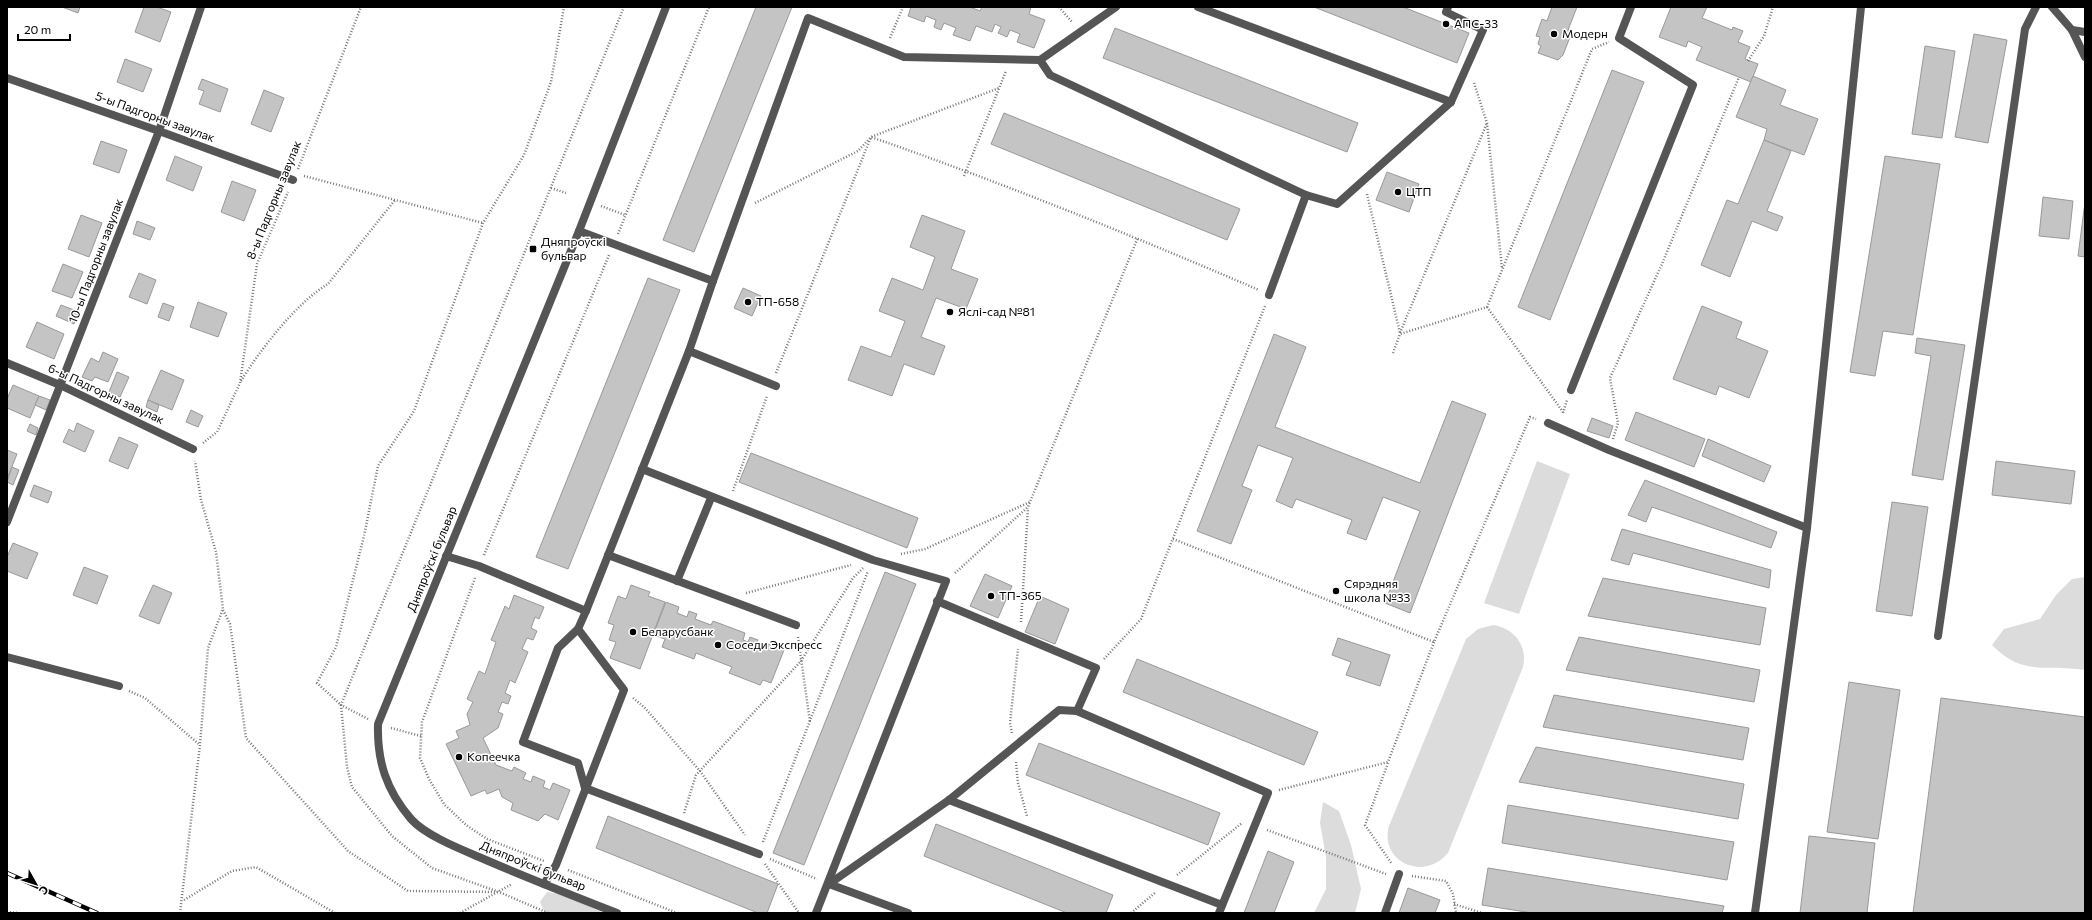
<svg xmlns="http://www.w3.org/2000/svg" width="2092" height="920" viewBox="0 0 2092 920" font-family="Commissioner,sans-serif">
<rect width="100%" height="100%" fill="#fff"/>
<!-- green -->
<g fill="#dcdcdc">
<polygon points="1537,461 1570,474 1519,614 1484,603"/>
<path d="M2085,577V670C2046,664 2023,677 1992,645L2004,629L2040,619L2056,595L2072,579Z"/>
<path d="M1493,625C1514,628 1528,646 1523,667L1448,853C1424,882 1379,862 1389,826L1466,639L1478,629Z"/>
<polygon points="1323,802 1339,811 1351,845 1361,889 1355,913 1314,913 1326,889 1326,857 1320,823"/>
<polygon points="547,892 560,894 604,913 545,913 540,902"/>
</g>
<!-- building -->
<g fill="#c4c4c4" stroke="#999">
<polygon points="62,7 80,7 78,13"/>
<polygon points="144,7 157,7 171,12 160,42 135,32"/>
<polygon points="756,7 792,7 694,252 663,240"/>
<polygon points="911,7 970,7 980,11 982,7 1031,7 1029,14 1045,20 1034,48 1017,42 1020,34 1010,30 1007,37 998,33 1001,27 995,24 992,32 976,26 970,41 953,35 956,28 944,23 941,30 934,27 936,20 926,16 924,22 908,16"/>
<polygon points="1314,7 1403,7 1469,33 1457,63"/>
<polygon points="1552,7 1577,7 1568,30 1572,32 1563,55 1558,60 1538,53 1541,46 1538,44 1540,37 1536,36 1542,19 1547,21"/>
<polygon points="1671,7 1707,7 1702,18 1732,30 1733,27 1743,31 1738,42 1750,47 1745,59 1758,64 1751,82 1696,60 1702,47 1688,41 1686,47 1659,37"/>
<polygon points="1115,28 1358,123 1347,152 1103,58"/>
<polygon points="1974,34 2007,40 1988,143 1955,137"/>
<polygon points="1925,46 1955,51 1942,138 1912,134"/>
<polygon points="125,59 152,69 143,92 117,82"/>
<polygon points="1612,70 1644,82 1550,320 1518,307"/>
<polygon points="1753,76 1786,90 1780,105 1818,119 1804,155 1764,140 1767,129 1736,117"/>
<polygon points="202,79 228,89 220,112 199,104 204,91 198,89"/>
<polygon points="264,90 284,98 271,132 251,124"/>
<polygon points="1004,113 1240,209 1227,240 991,144"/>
<polygon points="1764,140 1791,151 1767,211 1783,217 1777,231 1752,221 1730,277 1701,265 1727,200 1738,204"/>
<polygon points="101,141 127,150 119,173 93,164"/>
<polygon points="175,156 202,167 193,191 166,180"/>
<polygon points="1885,156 1940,164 1913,335 1883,331 1875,376 1850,372"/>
<polygon points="1387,172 1419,184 1409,212 1376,200"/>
<polygon points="232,181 256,190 244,221 221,212"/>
<polygon points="2043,197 2073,201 2069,239 2039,236"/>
<polygon points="2085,202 2085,257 2078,256"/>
<polygon points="81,215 102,223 89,257 68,249"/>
<polygon points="922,215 965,231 951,269 978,279 966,309 936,298 921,337 945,346 934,375 904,364 892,396 848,380 861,346 891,357 905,321 879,311 892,278 923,290 935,257 910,247"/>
<polygon points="137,221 155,228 150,240 133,234"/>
<polygon points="63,264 83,272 72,298 52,291"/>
<polygon points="139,273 156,280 147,304 129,297"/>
<polygon points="648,278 680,290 568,569 536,557"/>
<polygon points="743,288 761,296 752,316 734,308"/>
<polygon points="198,302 227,313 218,337 190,327"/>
<polygon points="163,303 174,307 169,321 158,317"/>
<polygon points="61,305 79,312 74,324 56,316"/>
<polygon points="1702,306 1742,322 1736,338 1768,351 1749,398 1719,386 1716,395 1673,379"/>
<polygon points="37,322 64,334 54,359 26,347"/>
<polygon points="1274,334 1306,347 1275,427 1420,483 1452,401 1486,414 1410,613 1385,603 1420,511 1383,497 1366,540 1347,533 1352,520 1296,499 1292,508 1276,501 1293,458 1258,445 1242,486 1252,490 1231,544 1197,531"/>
<polygon points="1917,338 1965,345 1943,480 1912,475 1931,356 1915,353"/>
<polygon points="103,352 118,359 108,382 95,377 92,381 82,377 91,358 99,362"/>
<polygon points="161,370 184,380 172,410 148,400"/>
<polygon points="117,372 129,377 120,397 109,392"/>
<polygon points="13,385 39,396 30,418 7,408 7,399"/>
<polygon points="39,396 50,400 46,410 35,405"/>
<polygon points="148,400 159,405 157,412 146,407"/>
<polygon points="191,410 203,416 198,427 186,422"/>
<polygon points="1636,412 1705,439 1694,467 1625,440"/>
<polygon points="1592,418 1613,426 1609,438 1587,431"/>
<polygon points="77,423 94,431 85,452 63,442 69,429 74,432"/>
<polygon points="30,424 38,428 36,435 27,431"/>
<polygon points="119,437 138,445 128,469 109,461"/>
<polygon points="1708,439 1771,466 1764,482 1702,456"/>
<polygon points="7,450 17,454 7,479"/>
<polygon points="751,453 918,518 907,548 739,482"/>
<polygon points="1996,461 2075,471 2071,504 1992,495"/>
<polygon points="12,467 19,470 13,485 7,482"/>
<polygon points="1645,480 1777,532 1771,548 1652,507 1646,522 1628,515"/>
<polygon points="34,485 52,492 48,503 30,496"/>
<polygon points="1892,502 1928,507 1912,616 1876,611"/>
<polygon points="1622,529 1771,570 1769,588 1633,553 1629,565 1611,560"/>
<polygon points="13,543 38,553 27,579 7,571 7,557"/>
<polygon points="84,567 108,576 97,604 73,595"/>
<polygon points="885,572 916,584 804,865 773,853"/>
<polygon points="985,574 1012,586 998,618 970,606"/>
<polygon points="1603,578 1766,608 1760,645 1588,616"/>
<polygon points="153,585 172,593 159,624 139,616"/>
<polygon points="631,585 650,592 648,596 665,602 640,669 610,658 616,642 609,640 614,625 608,623 618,596 626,599"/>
<polygon points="514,595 544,607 539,619 535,617 531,628 537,631 533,640 527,638 522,649 528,652 515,683 510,680 505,693 511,696 508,704 502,702 498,712 503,714 498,728 483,738 496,765 512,771 514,767 526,773 523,779 531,782 533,776 545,781 543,787 550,790 553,783 570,790 558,820 545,814 538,821 511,810 513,803 502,797 499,789 487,794 485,790 471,796 446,744 459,738 456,731 470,725 467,714 473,702 467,699 479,671 485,674 496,642 491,640 505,606 509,609"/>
<polygon points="1040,596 1069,609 1055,644 1025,632"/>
<polygon points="666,602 679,607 677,613 687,617 689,611 697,614 695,619 711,625 713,621 745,633 743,640 748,642 750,637 758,640 756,645 766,649 768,644 784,650 771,683 763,680 760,685 729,673 732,667 696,653 694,659 662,647 665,639 653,635"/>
<polygon points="1579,637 1760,670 1754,702 1566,670"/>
<polygon points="1338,638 1390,655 1380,686 1346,675 1351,662 1332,655"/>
<polygon points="1137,659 1318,732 1304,765 1123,692"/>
<polygon points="1849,682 1900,690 1878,839 1827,832"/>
<polygon points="1554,695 1749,728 1743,760 1543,727"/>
<polygon points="1941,698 2085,717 2085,913 1913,913"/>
<polygon points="1039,743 1220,813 1208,845 1026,775"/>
<polygon points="1536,747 1744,784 1738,819 1519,782"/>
<polygon points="1508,805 1734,842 1727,880 1502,843"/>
<polygon points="608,816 778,884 767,913 758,913 596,848"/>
<polygon points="936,824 1113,895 1106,913 1067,913 924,856"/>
<polygon points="1809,836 1875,843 1867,913 1800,913"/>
<polygon points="1268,851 1294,862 1274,913 1244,913"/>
<polygon points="1488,868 1724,906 1722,913 1532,913 1482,905"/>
<polygon points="1408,888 1440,900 1435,913 1399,913"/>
</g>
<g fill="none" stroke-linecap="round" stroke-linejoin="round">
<!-- path -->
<g stroke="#777" stroke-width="2.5" stroke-dasharray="1 2" stroke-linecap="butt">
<polyline points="1059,7 1072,22"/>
<polyline points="890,38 903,7"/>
<polyline points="1748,61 1764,36 1773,7"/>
<polyline points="1474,83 1487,123 1502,269"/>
<polyline points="298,169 361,7"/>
<polyline points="304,176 483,223"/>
<polyline points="964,176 1006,71"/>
<polyline points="551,188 566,193"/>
<polyline points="1367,194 1400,333"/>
<polyline points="755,203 858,151 871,137 999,88"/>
<polyline points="601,206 625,215"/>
<polyline points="618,234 709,7"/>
<polyline points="1487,307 1563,412"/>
<polyline points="1400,333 1487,123"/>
<polyline points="1393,353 1400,334 1487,307 1592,49 1609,42"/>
<path d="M776,373L871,137C1003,183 1131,235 1259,290"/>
<path d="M241,381C260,350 297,302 328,284L395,200"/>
<polyline points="1563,413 1567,400"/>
<polyline points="1613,439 1618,423 1610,378 1662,264 1739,77"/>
<polyline points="203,443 217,432 240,383 257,264 288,192"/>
<polyline points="733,491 767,396"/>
<polyline points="1173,539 1434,642 1530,417 1536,419"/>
<polyline points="901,554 925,549 1030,502"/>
<polyline points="484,555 609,255"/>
<polyline points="955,573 1028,507 1138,237"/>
<polyline points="475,578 422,722 420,758 429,779 444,804 466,825 487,839 544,861"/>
<polyline points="746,593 851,565"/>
<polyline points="223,610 230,624 246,738 348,851 408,891 496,892"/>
<polyline points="1021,622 1028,508"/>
<polyline points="798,637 810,722"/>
<polyline points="1104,659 1141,619 1265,306"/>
<polyline points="129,691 145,698 200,745"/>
<polyline points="633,698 644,707 700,771 745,835"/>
<polyline points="368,719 341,705 624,7"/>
<polyline points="391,728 421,736"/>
<polyline points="1012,733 1010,723 1018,649"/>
<polyline points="1016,762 1018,783 1027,816"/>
<polyline points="1388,763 1365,825 1392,864"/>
<polyline points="1279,790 1388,762 1434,642"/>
<polyline points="684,813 696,775 801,661 853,578 863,568"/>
<polyline points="1267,830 1386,874"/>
<polyline points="763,842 868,571"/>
<polyline points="770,859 817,879"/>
<polyline points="765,864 799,913"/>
<polyline points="568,870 677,913"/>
<polyline points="1177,875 1242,823"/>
<polyline points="1412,876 1446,881 1453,894 1456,913"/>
<polyline points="184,900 232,871 256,867 335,913"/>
<polyline points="1454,904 1482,913"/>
<polyline points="7,912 18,913"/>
<polyline points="180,913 200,745 208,648 223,609 216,552 201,500 195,461"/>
<polyline points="460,913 512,884"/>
<polyline points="548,913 499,892 432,868 392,836 352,787 347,767 341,705 317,683 336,647 364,536 378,466 414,411 483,223 524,155 551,82 564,7"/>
<polyline points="1131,913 1156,892"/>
</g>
<!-- lane -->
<g stroke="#555" stroke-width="8">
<polyline points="1116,7 1040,60 1050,75 1306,195 1337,204 1451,102 1483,30 1446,12 1448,7"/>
<polyline points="1198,7 1451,102"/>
<polyline points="2052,7 2072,30 2085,57"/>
<polyline points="2072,30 2085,32"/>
<polyline points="579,231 713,281 808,18 904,57 1040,60"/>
<polyline points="1269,295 1306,195"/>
<polyline points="689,351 776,386"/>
<polyline points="1571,390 1693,85 1619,38 1631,7"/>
<polyline points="1548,423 1609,450 1807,528"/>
<polyline points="642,469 873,560 946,581 816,913"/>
<polyline points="608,555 796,625"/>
<polyline points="446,556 479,566 586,611 689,351 713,281"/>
<polyline points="677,581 711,498"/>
<polyline points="586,611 578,629 558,648 523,742 578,763 585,788 759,854"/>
<polyline points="1938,636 2025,29 2036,7"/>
<polyline points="1077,711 1268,793 1219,913"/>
<polyline points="949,800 1222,905"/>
<polyline points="544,884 556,865 624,690 578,629"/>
<polyline points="829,884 949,800 1059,710 1077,711 1096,668 937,601"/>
<polyline points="829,884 908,913"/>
<polyline points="1385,913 1399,874"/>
</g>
<!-- street -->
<g stroke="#555" stroke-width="8">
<polyline points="7,78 159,131 293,180"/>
<polyline points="7,363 60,385 193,449"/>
<polyline points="7,522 159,131 201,7"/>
<polyline points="7,657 119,686"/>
<path d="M617,913C571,895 525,877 479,857C460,849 425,835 411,819C386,790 377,761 378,724L579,231L666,7"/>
<polyline points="1755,913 1807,528 1861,7"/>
</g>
<defs>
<polyline id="rail" points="7,873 97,913"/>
</defs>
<!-- rail casing -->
<use href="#rail" stroke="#000" stroke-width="4.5"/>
<!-- rail -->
<use href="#rail" stroke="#fff" stroke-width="3" stroke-dasharray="9" stroke-linecap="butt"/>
</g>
<!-- markers -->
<g fill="#000" stroke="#fff" stroke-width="1.5">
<circle cx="1446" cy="24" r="4"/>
<circle cx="1554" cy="34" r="4"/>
<circle cx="1398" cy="192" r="4"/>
<rect x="529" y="245" width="8" height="8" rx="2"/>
<circle cx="748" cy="302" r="4"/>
<circle cx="950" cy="312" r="4"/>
<circle cx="1336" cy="591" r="4"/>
<circle cx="991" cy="596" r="4"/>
<circle cx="633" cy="632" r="4"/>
<circle cx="718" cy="645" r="4"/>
<circle cx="459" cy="757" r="4"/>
</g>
<g text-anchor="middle" stroke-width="3" stroke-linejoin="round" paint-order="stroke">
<!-- poi labels -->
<g font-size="12" fill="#000" stroke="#fff" text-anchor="start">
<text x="1454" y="28">АПС-33</text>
<text x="1562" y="38">Модерн</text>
<text x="1406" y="196">ЦТП</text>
<text x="541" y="246">Дняпроўскі<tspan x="541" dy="14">бульвар</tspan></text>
<text x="756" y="306">ТП-658</text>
<text x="958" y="316">Яслі-сад №81</text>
<text x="1344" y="588">Сярэдняя<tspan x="1344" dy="14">школа №33</tspan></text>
<text x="999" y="600">ТП-365</text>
<text x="641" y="636">Беларусбанк</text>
<text x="726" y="649">Соседи Экспресс</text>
<text x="467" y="761">Копеечка</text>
</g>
<!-- street labels -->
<g font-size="12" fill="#000" stroke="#fff">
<text transform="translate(155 117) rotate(20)" y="4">5-ы Падгорны завулак</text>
<text transform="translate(274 200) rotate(-68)" y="4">8-ы Падгорны завулак</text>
<text transform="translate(96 261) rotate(-69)" y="4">10-ы Падгорны завулак</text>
<text transform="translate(106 394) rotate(25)" y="4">6-ы Падгорны завулак</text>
<text transform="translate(432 559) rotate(-68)" y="4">Дняпроўскі бульвар</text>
<text transform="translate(533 866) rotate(22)" y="4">Дняпроўскі бульвар</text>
</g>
</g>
<!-- border -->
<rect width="2092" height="920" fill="none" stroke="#000000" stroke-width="16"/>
<!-- north arrow -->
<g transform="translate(36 884) rotate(129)" stroke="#ffffff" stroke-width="3" paint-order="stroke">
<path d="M0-3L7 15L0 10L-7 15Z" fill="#000000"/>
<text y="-6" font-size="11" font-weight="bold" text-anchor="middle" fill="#000000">С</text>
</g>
<!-- scale -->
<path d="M18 34v6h52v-6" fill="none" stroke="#000000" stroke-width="2"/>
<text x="24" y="34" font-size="12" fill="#000000" stroke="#ffffff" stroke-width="3" paint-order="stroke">20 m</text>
</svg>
